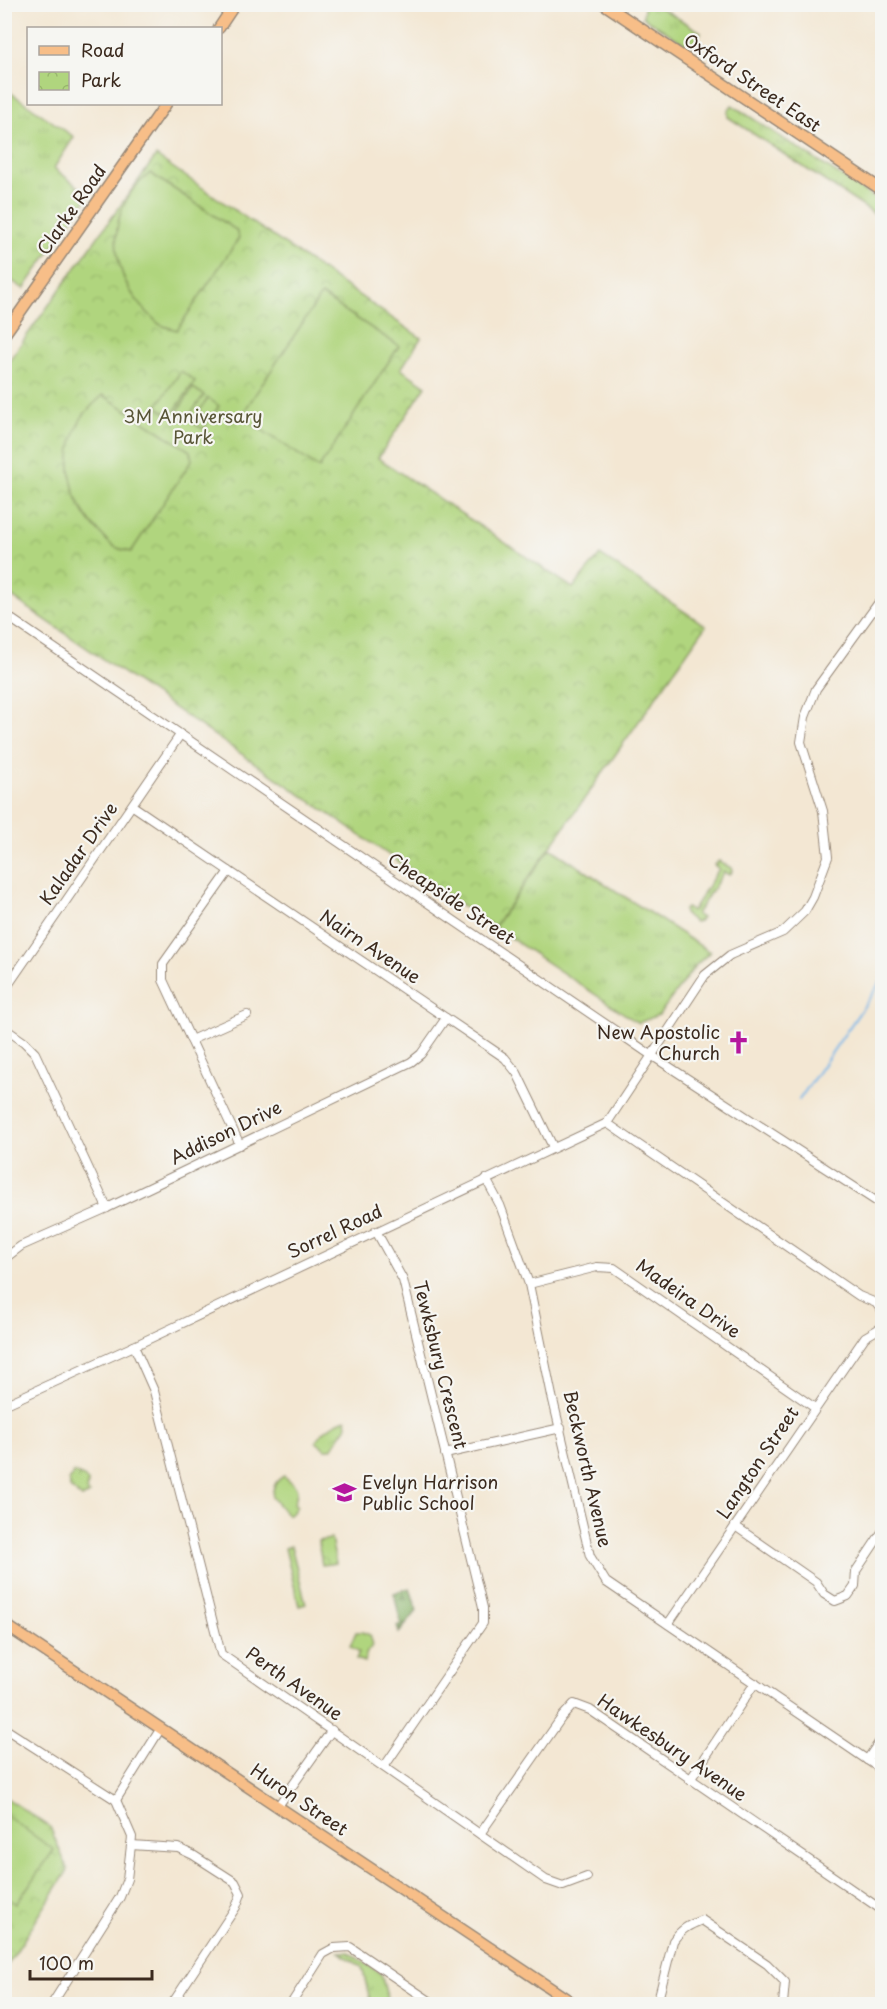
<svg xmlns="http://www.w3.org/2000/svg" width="887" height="2009" viewBox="0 0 887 2009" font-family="'Playpen Sans',sans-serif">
<defs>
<pattern id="grass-tufts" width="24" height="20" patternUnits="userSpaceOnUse" patternTransform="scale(1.5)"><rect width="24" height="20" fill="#b0d57e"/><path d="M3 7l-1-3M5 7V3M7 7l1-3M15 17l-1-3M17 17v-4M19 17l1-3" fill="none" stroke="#98b76c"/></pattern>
<pattern id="forest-firs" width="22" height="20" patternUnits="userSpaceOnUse" patternTransform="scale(1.5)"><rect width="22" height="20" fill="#8cb66d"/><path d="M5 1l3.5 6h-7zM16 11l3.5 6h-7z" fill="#749459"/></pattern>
<pattern id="park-crowns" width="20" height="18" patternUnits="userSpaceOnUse" patternTransform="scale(1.5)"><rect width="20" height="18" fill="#b0d57e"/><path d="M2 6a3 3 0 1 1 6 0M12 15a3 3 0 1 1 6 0" fill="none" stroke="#98b76c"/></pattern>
</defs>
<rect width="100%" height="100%" fill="#f6f6f2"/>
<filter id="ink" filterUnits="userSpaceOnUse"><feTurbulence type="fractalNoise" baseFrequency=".0167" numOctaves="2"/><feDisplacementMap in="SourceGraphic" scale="12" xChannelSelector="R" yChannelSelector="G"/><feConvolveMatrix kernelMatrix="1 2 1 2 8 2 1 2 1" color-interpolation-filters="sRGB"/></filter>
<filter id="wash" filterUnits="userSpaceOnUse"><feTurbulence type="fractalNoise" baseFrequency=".008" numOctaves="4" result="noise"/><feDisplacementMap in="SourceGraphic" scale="24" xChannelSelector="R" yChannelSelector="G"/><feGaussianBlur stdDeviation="1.35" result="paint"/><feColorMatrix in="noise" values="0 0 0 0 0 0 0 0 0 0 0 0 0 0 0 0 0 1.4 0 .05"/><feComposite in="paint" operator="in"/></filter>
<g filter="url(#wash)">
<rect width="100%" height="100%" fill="#f3e7d3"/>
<!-- grass -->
<g fill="url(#grass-tufts)" stroke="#76804e" stroke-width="1.5">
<polygon points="647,5 656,5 701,32 694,46 688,46 643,17 644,8"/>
<polygon points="4,88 74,137 54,168 89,195 24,289 5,276"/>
<polygon points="732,105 882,203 882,219 728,117 728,111"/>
<polygon points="550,848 710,952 695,966 659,1015 638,1023 494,927"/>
<polygon points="719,861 731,868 732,871 729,875 724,872 696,914 702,918 699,921 695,922 684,914 684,910 686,908 692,911 719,869 714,865"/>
<polygon points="339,1952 348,1952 381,1974 389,2004 371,2004 362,1967"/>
</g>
<!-- forest -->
<polygon fill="url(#forest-firs)" stroke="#647046" stroke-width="1.5" points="410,1588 417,1611 399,1633 397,1626 401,1624 394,1593"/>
<!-- park -->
<g fill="url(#park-crowns)" stroke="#76804e" stroke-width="1.5">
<polygon points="156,156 421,338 401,369 426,386 378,458 573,588 600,555 706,626 494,927 5,592 5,366"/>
<path d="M346,1419L347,1426L331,1449H326L316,1442C321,1432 335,1422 346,1419Z"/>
<polygon points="74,1473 84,1477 88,1482 87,1491 89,1494 82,1498 70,1488 69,1481"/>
<polygon points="331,1539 336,1563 322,1565 318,1541"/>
<polygon points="5,1797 50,1827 68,1870 5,1969"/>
</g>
<!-- pitch -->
<g fill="#b0d57e" stroke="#76804e" stroke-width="1.5">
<path d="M150,173L236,230L239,238L177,330C171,328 164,327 159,324C155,321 150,315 146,311C117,281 106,235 128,197C132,188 143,180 150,173Z"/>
<polygon points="321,295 399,346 319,468 241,416"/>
<polygon points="181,371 195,381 171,416 157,406"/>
<polygon points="193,388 204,395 187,419 177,412"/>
<path d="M103,395L190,451L192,460L131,552C125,550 118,549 113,546C108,543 104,537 100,533C70,503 60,458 81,419C86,410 96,402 103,395Z"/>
<polygon points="208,398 219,406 203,429 192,422"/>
<path d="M284,1476C297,1487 300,1487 294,1504L297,1506L293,1512L287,1515L272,1497C273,1487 275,1481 284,1476Z"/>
<polygon points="291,1546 306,1604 299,1606 285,1548"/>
<polygon points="356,1632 362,1632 370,1635 373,1645 367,1652 364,1662 356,1659 359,1652 350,1646"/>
<polygon points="5,1815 54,1850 16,1904 5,1896"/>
</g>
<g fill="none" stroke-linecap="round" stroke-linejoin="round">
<!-- stream -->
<polyline stroke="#75b6ea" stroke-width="2" points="799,1100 882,980"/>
</g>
</g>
<g filter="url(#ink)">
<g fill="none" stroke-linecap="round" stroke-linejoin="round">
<defs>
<g id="minor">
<polyline points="4,614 651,1055 882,1205"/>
<polyline points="133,806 505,1058 517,1073 553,1147"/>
<polyline points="229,871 163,964 163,980 240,1145"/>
<polyline points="4,991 180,735"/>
<polyline points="4,1028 24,1042 35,1053 107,1208"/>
<polyline points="191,1040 247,1015"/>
<polyline points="607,1123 859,1296 876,1303 882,1311"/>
<polyline points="486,1179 500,1205 529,1284 552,1396 590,1556 606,1582 882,1770"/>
<polyline points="376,1231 403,1280 483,1608 483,1623 384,1767"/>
<polyline points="4,1259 21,1246 107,1208 411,1062 421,1054 446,1018"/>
<polyline points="529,1284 597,1267 614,1268 815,1408"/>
<polyline points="134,1346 154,1391 221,1654 546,1880 563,1886 587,1877"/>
<polyline points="4,1405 134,1346 607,1123 705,975 730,955 783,932 805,911 813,897 828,857 823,811 801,742 805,717 816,689 882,598"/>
<polyline points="445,1454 561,1428"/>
<polyline points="735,1526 816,1582 824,1594 835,1601 848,1596 855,1586 856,1571 882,1532"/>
<polyline points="668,1624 865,1337 882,1327"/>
<polyline points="4,1728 116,1800 132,1837 127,1879 120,1897 52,2004"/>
<polyline points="867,1760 882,1738"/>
<polyline points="690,1780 755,1683"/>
<polyline points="116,1800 161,1728"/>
<polyline points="278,1806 332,1730"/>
<polyline points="480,1834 562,1717 574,1704 590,1710 882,1910"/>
<polyline points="131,1845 178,1848 193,1855 235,1882 241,1894 236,1907 172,2004"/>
<polyline points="291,2004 323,1954 334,1948 350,1947 434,2004"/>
<path d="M657,2004L673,1941C681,1929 689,1925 702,1920L767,1964L785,1982L783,2004"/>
</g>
<g id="major">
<polyline points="604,4 882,190"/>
<polyline points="219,28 235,4"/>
<polyline points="4,335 166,104"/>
<polyline points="4,1624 574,2004"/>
</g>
</defs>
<!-- minor casing -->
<use href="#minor" stroke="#978878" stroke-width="10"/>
<!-- major casing -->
<use href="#major" stroke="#978878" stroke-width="13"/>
<!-- minor -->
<use href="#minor" stroke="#fff" stroke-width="8"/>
<!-- major -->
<use href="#major" stroke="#f7be88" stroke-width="10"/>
</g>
</g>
<!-- icons -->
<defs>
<symbol id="church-bare" viewBox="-9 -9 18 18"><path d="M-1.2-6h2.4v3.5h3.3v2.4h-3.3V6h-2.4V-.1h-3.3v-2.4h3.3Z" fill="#b5179e" stroke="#f6f6f2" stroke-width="2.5" paint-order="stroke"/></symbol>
<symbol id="school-bare" viewBox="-9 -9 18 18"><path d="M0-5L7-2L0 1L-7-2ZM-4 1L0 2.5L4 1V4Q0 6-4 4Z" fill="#b5179e" stroke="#f6f6f2" stroke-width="2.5" paint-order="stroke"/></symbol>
</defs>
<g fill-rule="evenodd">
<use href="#church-bare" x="722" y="1026" width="33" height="33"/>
<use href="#school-bare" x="328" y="1476" width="33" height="33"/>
</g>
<g text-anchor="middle" stroke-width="4.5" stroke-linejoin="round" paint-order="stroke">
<!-- street labels -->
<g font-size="18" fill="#3b2a1e" stroke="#f6f6f2">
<text transform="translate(752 83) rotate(34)" y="6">Oxford Street East</text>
<text transform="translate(72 210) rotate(-55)" y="6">Clarke Road</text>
<text transform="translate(79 854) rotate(-55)" y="6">Kaladar Drive</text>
<text transform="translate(451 899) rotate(34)" y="6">Cheapside Street</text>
<text transform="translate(370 947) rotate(34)" y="6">Nairn Avenue</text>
<text transform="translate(226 1133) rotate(-26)" y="6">Addison Drive</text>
<text transform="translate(335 1232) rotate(-25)" y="6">Sorrel Road</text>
<text transform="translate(688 1299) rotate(35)" y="6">Madeira Drive</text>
<text transform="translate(440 1365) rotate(76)" y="6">Tewksbury Crescent</text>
<text transform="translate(758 1463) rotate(-56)" y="6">Langton Street</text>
<text transform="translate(587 1469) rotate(77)" y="6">Beckworth Avenue</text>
<text transform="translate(294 1684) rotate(35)" y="6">Perth Avenue</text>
<text transform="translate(672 1748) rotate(34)" y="6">Hawkesbury Avenue</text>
<text transform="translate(299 1800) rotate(34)" y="6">Huron Street</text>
</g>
<!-- park labels -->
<g font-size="18" fill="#585536" stroke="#f6f6f2">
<text x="193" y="423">3M Anniversary<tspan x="193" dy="21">Park</tspan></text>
</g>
<!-- poi labels -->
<g font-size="18" fill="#3b2a1e" stroke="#f6f6f2" text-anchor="end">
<text x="720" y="1039">New Apostolic<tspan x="720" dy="21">Church</tspan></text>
<text x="362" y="1489" text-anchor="start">Evelyn Harrison<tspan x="362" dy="21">Public School</tspan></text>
</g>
</g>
<!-- margin -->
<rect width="887" height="2009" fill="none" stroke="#f6f6f2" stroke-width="24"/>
<!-- legend -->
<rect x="27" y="27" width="195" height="78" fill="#f6f6f2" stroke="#aba49d" stroke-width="1.5"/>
<rect x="39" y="46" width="30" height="9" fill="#f7be88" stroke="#aba49d" stroke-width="1.5"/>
<text x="81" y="57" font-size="18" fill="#3b2a1e">Road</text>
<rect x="39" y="72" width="30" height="18" fill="url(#park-crowns)" stroke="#aba49d" stroke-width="1.5"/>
<text x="81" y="87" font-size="18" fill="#3b2a1e">Park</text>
<!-- scale -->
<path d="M30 1970v9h122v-9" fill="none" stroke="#3b2a1e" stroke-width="3"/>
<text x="39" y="1970" font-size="18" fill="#3b2a1e" stroke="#f6f6f2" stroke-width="4.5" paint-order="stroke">100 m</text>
</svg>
